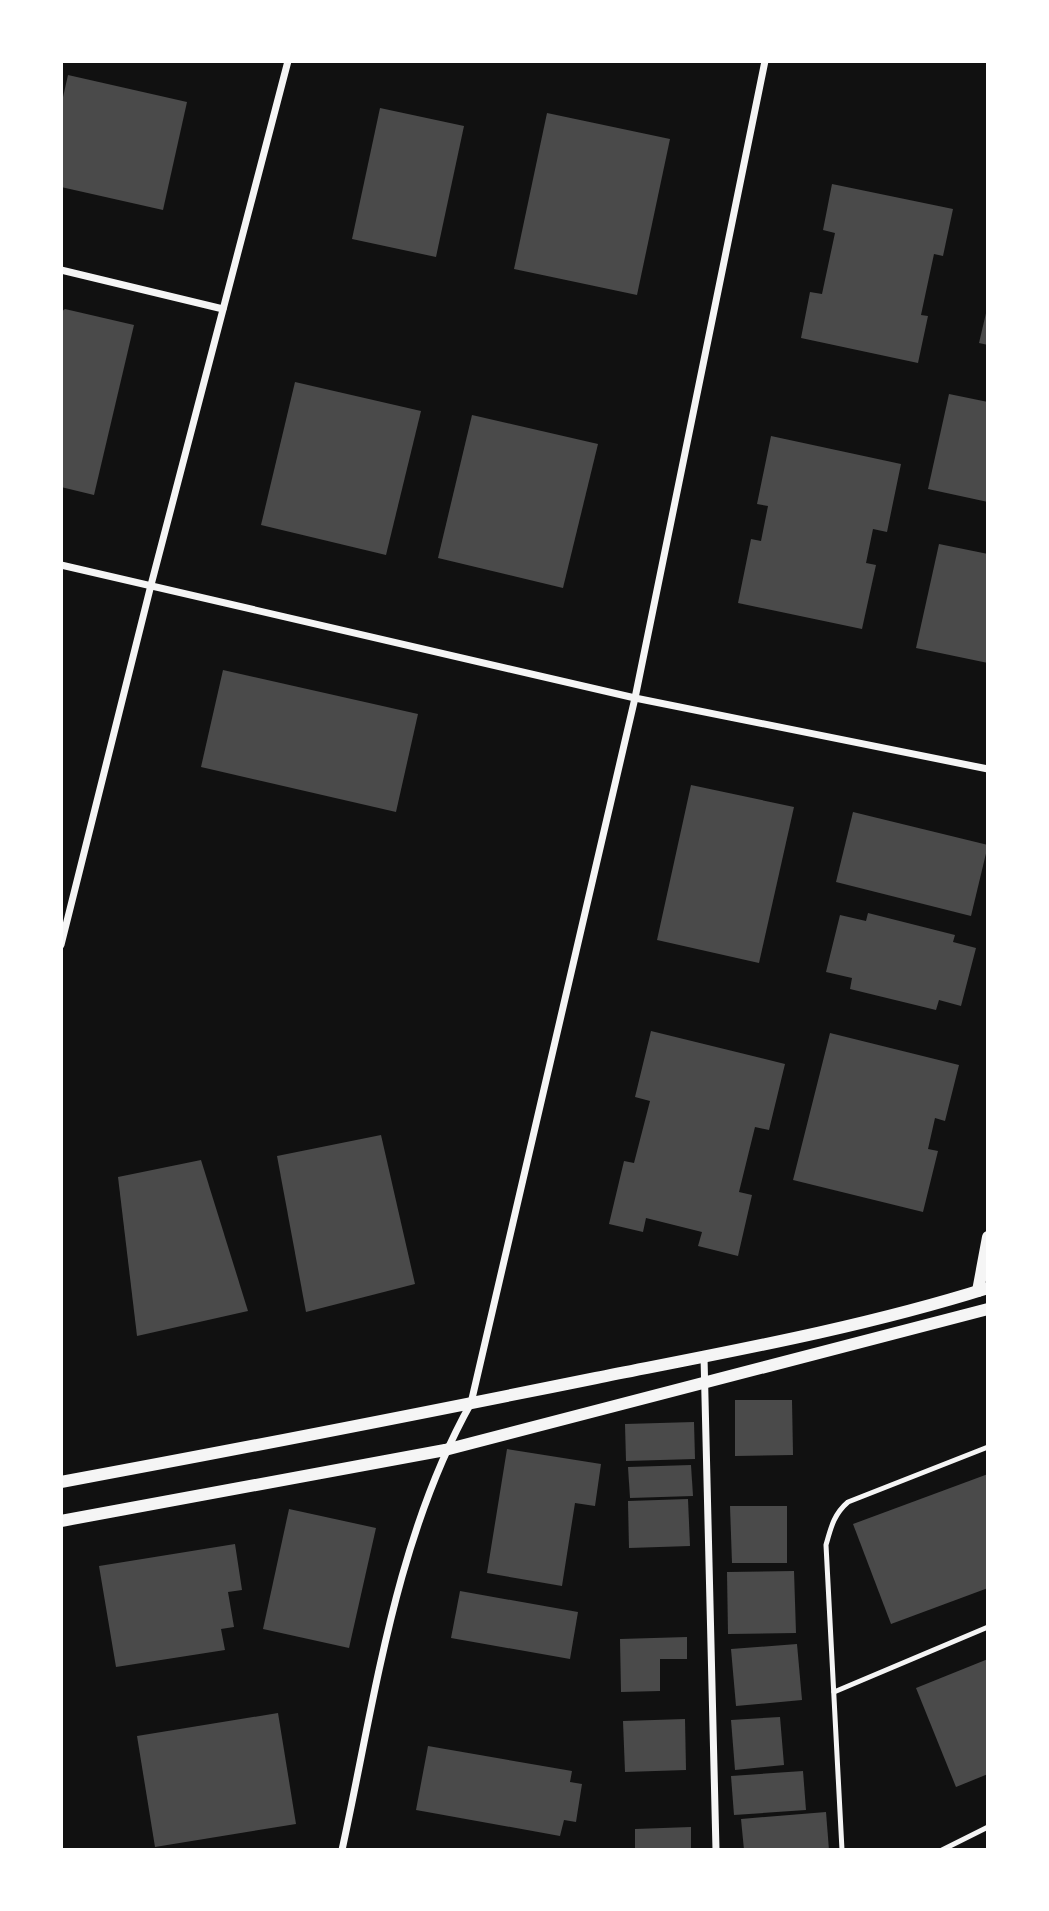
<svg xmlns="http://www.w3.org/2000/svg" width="1049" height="1911" viewBox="0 0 1049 1911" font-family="'Public Sans',sans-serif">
<rect width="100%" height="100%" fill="#111"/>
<!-- building -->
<g fill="#4a4a4a">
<polygon points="68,75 187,102 163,210 61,187 61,106"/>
<polygon points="380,108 464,126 436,257 352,239"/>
<polygon points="547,113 670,139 637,295 514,269"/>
<polygon points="832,184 953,209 943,256 934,254 921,315 928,316 918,363 801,338 810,292 822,294 835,233 823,230"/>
<polygon points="65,309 134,325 94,495 61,487 61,312"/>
<polygon points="987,309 988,310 988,345 979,343"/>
<polygon points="295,382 421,411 386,555 261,525"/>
<polygon points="949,394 988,402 988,502 928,489"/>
<polygon points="472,415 598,444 563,588 438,558"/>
<polygon points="771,436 901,464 887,532 873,529 866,563 876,565 862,629 738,603 751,539 761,541 768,506 757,504"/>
<polygon points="939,544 988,554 988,663 916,648"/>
<polygon points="223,670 418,714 396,812 201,767"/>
<polygon points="691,785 794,807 759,963 657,940"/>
<polygon points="853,812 988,845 971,916 836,882"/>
<polygon points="868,913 955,935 953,942 976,948 961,1006 939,1000 936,1010 850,989 852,978 826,972 840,915 866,921"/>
<polygon points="651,1031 785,1064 769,1130 755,1127 739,1192 752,1195 738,1256 698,1246 702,1232 646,1218 643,1232 609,1224 624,1161 634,1163 650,1101 635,1097"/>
<polygon points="830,1033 959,1065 945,1121 935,1118 928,1149 938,1151 923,1212 793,1180"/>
<polygon points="381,1135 415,1284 306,1312 277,1156"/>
<polygon points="201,1160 248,1311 137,1336 118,1177"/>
<polygon points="735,1400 792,1400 793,1455 735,1456"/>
<polygon points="694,1422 695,1459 626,1461 625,1424"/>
<polygon points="507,1449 601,1464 595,1506 575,1503 562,1586 487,1573"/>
<polygon points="691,1465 693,1496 630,1498 628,1467"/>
<polygon points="988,1474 988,1588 891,1624 853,1524"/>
<polygon points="688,1499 690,1546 629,1548 628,1501"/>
<polygon points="730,1506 787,1506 787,1563 732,1563"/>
<polygon points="289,1509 376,1528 349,1648 263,1629"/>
<polygon points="235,1544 242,1590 228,1592 234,1627 221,1629 225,1650 116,1667 99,1566"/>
<polygon points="794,1571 796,1633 728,1634 727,1572"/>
<polygon points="460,1591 578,1612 570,1659 451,1638"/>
<polygon points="687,1637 687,1659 660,1659 660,1691 621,1692 620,1639"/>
<polygon points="797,1644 802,1700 736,1706 731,1649"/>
<polygon points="988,1659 988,1774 956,1787 916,1688"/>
<polygon points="278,1713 296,1824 155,1847 137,1736"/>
<polygon points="780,1717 784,1765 735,1770 731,1720"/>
<polygon points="685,1719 686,1770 625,1772 623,1721"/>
<polygon points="428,1746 572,1771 570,1782 582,1784 576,1822 564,1820 560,1836 416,1810"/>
<polygon points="803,1771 806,1810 734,1815 731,1776"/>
<polygon points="826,1812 829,1850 744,1850 741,1819"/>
<polygon points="691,1827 691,1850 635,1850 635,1829"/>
</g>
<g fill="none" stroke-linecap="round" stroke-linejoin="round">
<!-- service -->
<g stroke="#f5f5f5" stroke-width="5">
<polyline points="834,1692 988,1627"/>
<path d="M842,1850L826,1545C831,1527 834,1514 848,1502L988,1447"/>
<polyline points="942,1850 988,1827"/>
</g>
<!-- minor -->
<g stroke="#f5f5f5" stroke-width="7">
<polyline points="61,270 223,309"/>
<polyline points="61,565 635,698 988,769"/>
<polyline points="61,945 151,585 288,61"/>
<polyline points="704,1357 716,1850"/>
<path d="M342,1850C375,1699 395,1539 471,1403L635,698L765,61"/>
</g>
<!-- tertiary -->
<g stroke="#f5f5f5" stroke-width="12">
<polyline points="978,1291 988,1237"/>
<path d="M61,1482C240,1449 418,1414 596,1378C727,1352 861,1328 988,1288"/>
<polyline points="61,1521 445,1450 988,1309"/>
</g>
</g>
<!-- border -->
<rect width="1049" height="1911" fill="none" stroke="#ffffff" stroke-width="126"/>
</svg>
